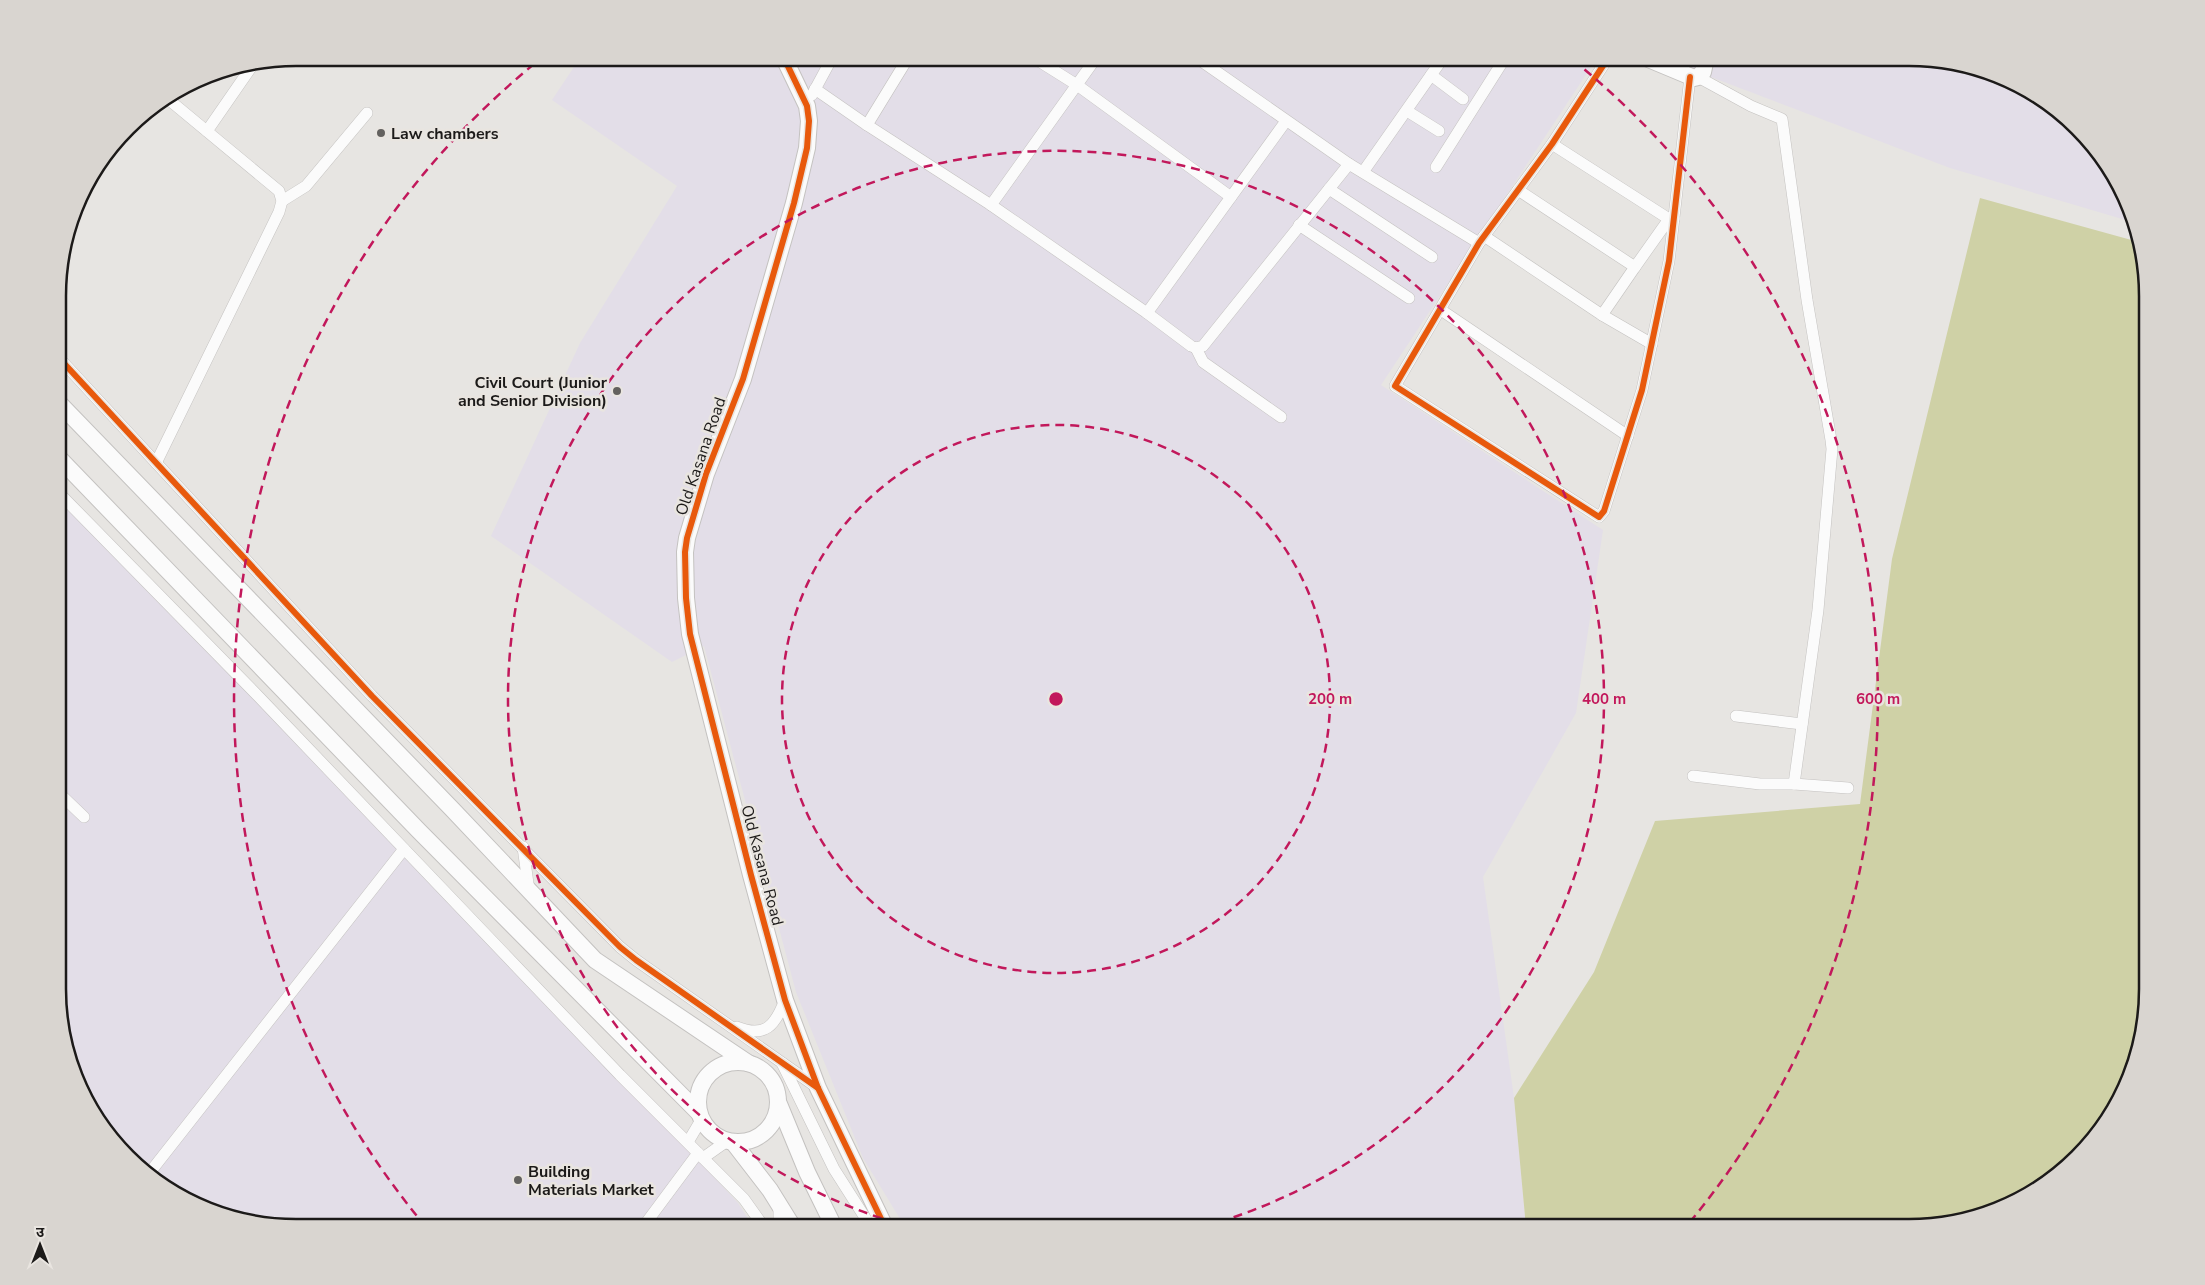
<svg xmlns="http://www.w3.org/2000/svg" width="2205" height="1285" viewBox="0 0 2205 1285" font-family="'Nunito Sans','Noto Sans Devanagari',sans-serif">
<rect width="100%" height="100%" fill="#e7e5e2"/>
<!-- industrial -->
<g fill="#e3dee8">
<polygon points="580,58 1597,58 1381,385 1603,530 1576,713 1483,877 1514,1098 1526,1227 905,1227 863,1158 796,992 704,646 672,662 491,536 580,343 677,186 552,100"/>
<polygon points="1661,58 1909,58 1970,66 2028,90 2077,127 2115,177 2129,221 1950,168"/>
<polygon points="60,493 474,918 738,1203 753,1227 296,1227 235,1219 177,1195 98,1121 60,1019"/>
</g>
<!-- green -->
<polygon fill="#cfd1a6" points="1980,198 2135,241 2147,281 2147,1004 2115,1108 2077,1158 2028,1195 1924,1227 1526,1227 1514,1098 1594,972 1655,821 1860,804 1892,559"/>
<g fill="none" stroke-linecap="round" stroke-linejoin="round">
<defs>
<g id="street">
<polyline points="1034,58 1077,85 1231,197"/>
<polyline points="1197,58 1349,164 1479,243"/>
<polyline points="1608,58 1552,144 1479,243 1395,386 1599,517 1604,511 1642,390 1669,261 1690,77"/>
<polyline points="1431,75 1463,99"/>
<polyline points="1698,77 1751,106 1782,119 1807,300 1831,440 1832,449 1818,610 1794,784"/>
<polyline points="815,89 867,125 991,205 1147,313 1286,121"/>
<polyline points="812,95 832,58"/>
<polyline points="1407,111 1439,131"/>
<polyline points="867,125 908,58"/>
<polyline points="207,131 252,66"/>
<polyline points="1552,144 1669,219"/>
<polyline points="1436,167 1505,58"/>
<polyline points="1363,172 1443,58"/>
<polyline points="1329,189 1432,257"/>
<polyline points="1518,190 1635,267 1669,219 1674,219"/>
<polyline points="282,201 306,186 367,113"/>
<polyline points="991,205 1096,58"/>
<polyline points="1299,225 1409,298"/>
<polyline points="1484,236 1602,315 1652,344"/>
<polyline points="1441,310 1628,436"/>
<polyline points="1147,313 1191,346 1196,348 1203,346 1349,164"/>
<polyline points="1602,315 1635,267"/>
<polyline points="1196,348 1203,362 1281,417"/>
<polyline points="60,359 372,696 620,947 636,960 818,1088"/>
<polyline points="156,463 279,212 282,201 279,191 168,99"/>
<polyline points="60,494 259,697 620,1075 744,1199 764,1227"/>
<polyline points="1736,716 1802,724"/>
<polyline points="1693,776 1760,784 1794,784 1848,788"/>
<polyline points="60,794 84,817"/>
<polyline points="523,847 529,891"/>
<path d="M737,1027C765,1038 775,1026 785,1000"/>
<polyline points="782,1063 834,1169 871,1227"/>
<polyline points="688,1142 701,1120"/>
<polyline points="703,1158 727,1141"/>
<polyline points="151,1171 404,849"/>
<polyline points="643,1227 698,1153"/>
<polyline points="779,1227 779,1205"/>
</g>
<g id="secondary">
<polyline points="784,58 807,106 809,121 807,148 794,203 743,379 706,474 687,538 685,552 686,598 690,634 751,875 785,1000 818,1088 885,1227"/>
<polyline points="1646,58 1694,78 1698,77 1703,72 1706,58"/>
<polyline points="60,404 452,809 595,960 748,1063"/>
<polyline points="60,459 419,831 699,1113"/>
<circle cx="738" cy="1102" r="40"/>
<polyline points="779,1104 807,1172 834,1227"/>
<polyline points="733,1142 770,1190 793,1227"/>
</g>
</defs>
<!-- street casing -->
<use href="#street" stroke="#c4c2c0" stroke-width="12"/>
<!-- secondary casing -->
<use href="#secondary" stroke="#c4c2c0" stroke-width="18"/>
<!-- street -->
<use href="#street" stroke="#fbfbfb" stroke-width="11"/>
<!-- secondary -->
<use href="#secondary" stroke="#fbfbfb" stroke-width="16"/>
<defs>
<g id="cycleway">
<polyline points="784,58 807,106 809,121 807,148 794,203 743,379 706,474 687,538 685,552 686,598 690,634 751,875 785,1000 818,1088 885,1227"/>
<polyline points="1608,58 1552,144 1479,243 1395,386 1599,517 1604,511 1642,390 1669,261 1690,77"/>
<polyline points="60,359 372,696 620,947 636,960 818,1088"/>
</g>
</defs>
<!-- cycleway casing -->
<use href="#cycleway" stroke="#e9e5e0" stroke-width="9"/>
<!-- cycleway -->
<use href="#cycleway" stroke="#e8590c" stroke-width="6"/>
</g>
<!-- distance rings -->
<g fill="none" stroke="#c2185b" stroke-width="2.5" stroke-dasharray="9 6">
<circle cx="1056" cy="699" r="274"/>
<path d="M910 1227A548 548 0 1 1 1202 1227"/>
<path d="M426 1227A822 822 0 0 1 539 60M1573 60A822 822 0 0 1 1690 1222"/>
</g>
<!-- markers -->
<g fill="#63615f" stroke="#e9e5e0" stroke-width="2">
<circle cx="381" cy="133" r="5"/>
<circle cx="617" cy="391" r="5"/>
<circle cx="518" cy="1180" r="5"/>
</g>
<g text-anchor="middle" stroke-width="5" stroke-linejoin="round" paint-order="stroke">
<!-- poi labels -->
<g font-size="16" font-weight="bold" fill="#1c1a19" stroke="#e9e5e0" text-anchor="start">
<text x="391" y="139">Law chambers</text>
<text x="607" y="388" text-anchor="end">Civil Court (Junior<tspan x="607" dy="18">and Senior Division)</tspan></text>
<text x="528" y="1177">Building<tspan x="528" dy="18">Materials Market</tspan></text>
</g>
<!-- street labels -->
<g font-size="16" fill="#1c1a19" stroke="#e9e5e0">
<text transform="translate(700 456) rotate(-71)" y="6">Old Kasana Road</text>
<text transform="translate(763 865) rotate(75)" y="6">Old Kasana Road</text>
</g>
</g>
<!-- crop -->
<path d="M0 0H2205V1285H0ZM296 66H1909A230 230 0 0 1 2139 296V989A230 230 0 0 1 1909 1219H296A230 230 0 0 1 66 989V296A230 230 0 0 1 296 66Z" fill="#d9d5d0" fill-rule="evenodd"/>
<path fill="none" stroke="#1c1a19" stroke-width="2.5" d="M296 66H1909A230 230 0 0 1 2139 296V989A230 230 0 0 1 1909 1219H296A230 230 0 0 1 66 989V296A230 230 0 0 1 296 66Z"/>
<circle cx="1056" cy="699" r="8" fill="#c2185b" stroke="#e9e5e0" stroke-width="2.5"/>
<g font-size="15" text-anchor="middle" font-weight="bold" fill="#c2185b" stroke="#e9e5e0" stroke-width="5" stroke-linejoin="round" paint-order="stroke">
<text x="1330" y="704">200 m</text>
<text x="1604" y="704">400 m</text>
<text x="1878" y="704">600 m</text>
</g>
<!-- north arrow -->
<g transform="translate(40 1245)" stroke="#e9e5e0" stroke-width="4" paint-order="stroke">
<path d="M0-4L9 19L0 12L-9 19Z" fill="#1c1a19"/>
<text y="-8" font-size="14" font-weight="bold" text-anchor="middle" fill="#1c1a19">उ</text>
</g>
</svg>
